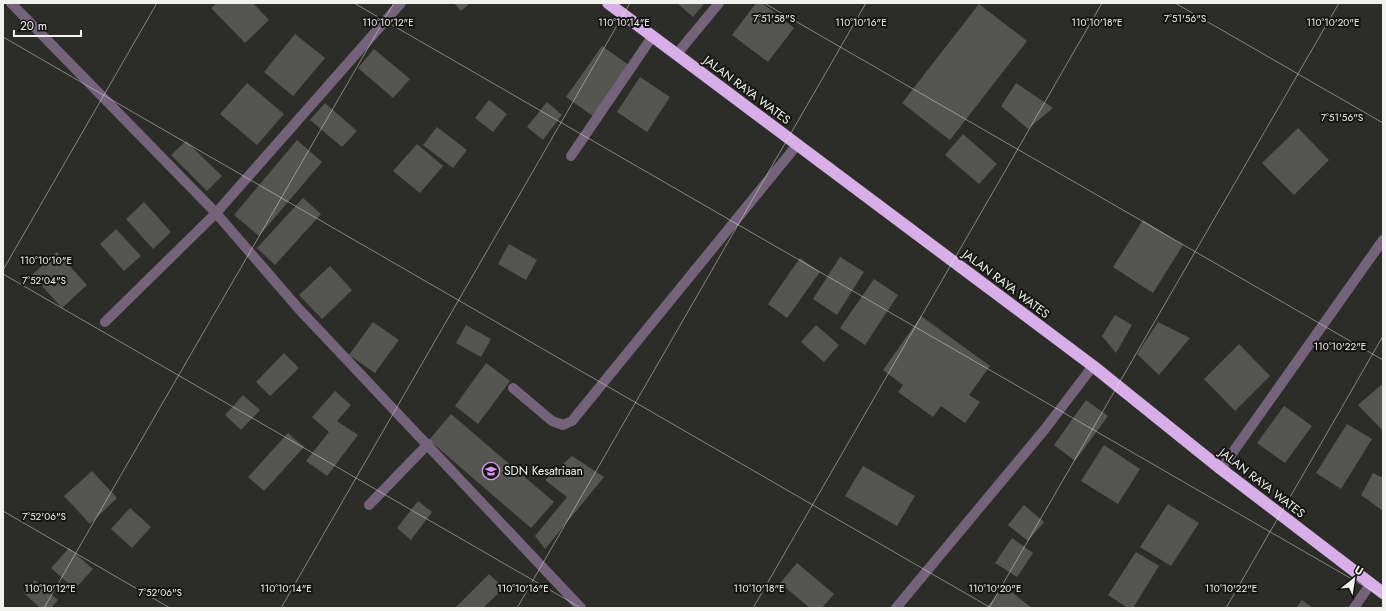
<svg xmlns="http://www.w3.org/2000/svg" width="1386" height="611" viewBox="0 0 1386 611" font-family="Jost,sans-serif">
<rect width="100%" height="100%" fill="#2c2d29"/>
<!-- building -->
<g fill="#555652">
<polygon points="217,3 253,3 269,20 245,43 211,8"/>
<polygon points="454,3 470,3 461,11"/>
<polygon points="677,3 703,3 704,4 693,17"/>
<polygon points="756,3 762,3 794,28 768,62 732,35"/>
<polygon points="979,4 1027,41 950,140 902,103"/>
<polygon points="295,34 325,58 293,96 264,72"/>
<polygon points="602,46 629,65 593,116 566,97"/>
<polygon points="374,49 410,79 393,98 358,68"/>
<polygon points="640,77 670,97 647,132 617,112"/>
<polygon points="247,83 284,114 257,145 220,114"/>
<polygon points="1016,83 1053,108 1028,129 1001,106"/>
<polygon points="489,100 507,114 493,132 475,118"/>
<polygon points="547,102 562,115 543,140 527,127"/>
<polygon points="325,103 357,131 342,147 310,120"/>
<polygon points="437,127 467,150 453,168 423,145"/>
<polygon points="1298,128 1329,160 1294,195 1262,163"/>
<polygon points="963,134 997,164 979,184 945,155"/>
<polygon points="297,140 322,162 259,236 234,215"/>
<polygon points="186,141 222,176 207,191 171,155"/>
<polygon points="417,144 443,166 420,193 393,171"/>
<polygon points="303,198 321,214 275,265 257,248"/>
<polygon points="144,202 171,232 153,249 126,219"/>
<polygon points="1143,220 1183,245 1153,293 1113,267"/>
<polygon points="116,229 141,256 124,271 100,244"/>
<polygon points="509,244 537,260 526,280 498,264"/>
<polygon points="57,252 87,285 62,308 32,275"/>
<polygon points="840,257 864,272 837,315 813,299"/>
<polygon points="800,258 820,272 787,318 768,304"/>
<polygon points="330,266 352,290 322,319 299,295"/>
<polygon points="874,279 898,295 865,345 840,328"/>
<polygon points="1115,315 1132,325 1116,353 1102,336"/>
<polygon points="921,316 990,366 969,395 980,402 965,423 941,406 933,417 898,392 903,385 883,370"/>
<polygon points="373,322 399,340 375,373 349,355"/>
<polygon points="1158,322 1190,338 1159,375 1137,354"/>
<polygon points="466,325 491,339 481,357 456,343"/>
<polygon points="816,325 839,345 824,362 801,342"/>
<polygon points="1239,344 1270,376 1235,411 1204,379"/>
<polygon points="284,353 299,368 270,396 256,382"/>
<polygon points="486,363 510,381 478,424 455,406"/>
<polygon points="1381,385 1383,386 1383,431 1358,405"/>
<polygon points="335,391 351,405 337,421 358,435 327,476 306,461 329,432 312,417"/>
<polygon points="243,395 260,410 241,430 225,415"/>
<polygon points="1086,400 1108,416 1075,461 1054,445"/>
<polygon points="1284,406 1312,426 1285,463 1257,443"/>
<polygon points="451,414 554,502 531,528 429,440"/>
<polygon points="1347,424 1372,439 1341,489 1316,473"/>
<polygon points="288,433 304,447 264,491 248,477"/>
<polygon points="1104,445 1140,469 1118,504 1081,481"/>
<polygon points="572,456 604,477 545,549 535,536 567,497 545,480"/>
<polygon points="863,466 915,496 897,526 845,496"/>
<polygon points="92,471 117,498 90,524 64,496"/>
<polygon points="1373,473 1383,478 1383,511 1361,495"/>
<polygon points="418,501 432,512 411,540 397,528"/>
<polygon points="1168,504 1199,523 1171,566 1140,547"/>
<polygon points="1024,505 1044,522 1028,541 1008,525"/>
<polygon points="130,508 151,527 132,548 111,529"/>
<polygon points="1012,538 1033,553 1017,577 995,563"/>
<polygon points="69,548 93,569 75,589 51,568"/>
<polygon points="1136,552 1159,566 1133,608 1128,608 1108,595"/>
<polygon points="797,563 834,594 822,608 810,608 780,583"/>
<polygon points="489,574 504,588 483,608 455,608"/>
<polygon points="35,580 58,600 51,608 40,608 24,593"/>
<polygon points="1004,586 1032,608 986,608"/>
<polygon points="1302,600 1313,608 1296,608"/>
</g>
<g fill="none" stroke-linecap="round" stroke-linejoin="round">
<!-- lane -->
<polyline stroke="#74637a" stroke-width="10" points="369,505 428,444"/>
<!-- street -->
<g stroke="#74637a" stroke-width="10">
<polyline points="11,3 216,213 298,308 581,608"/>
<polyline points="676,55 719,3"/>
<polyline points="571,156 652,37"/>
<polyline points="105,322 216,213 401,3"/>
<polyline points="513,388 552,421 563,425 572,421 797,145"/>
<polyline points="1221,469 1383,240"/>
<polyline points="896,608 1045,429 1093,366"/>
<polyline points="1354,608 1371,583"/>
</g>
<!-- highway -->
<polyline stroke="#d7aee7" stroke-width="12" points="608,3 1093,366 1221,469 1383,593"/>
</g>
<!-- ticks -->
<path fill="none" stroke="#f1f1ee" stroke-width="1" stroke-opacity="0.45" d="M354,3L1383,597M764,3L1383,360M1175,3L1383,123M3,37L991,608M3,270L157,3M3,274L581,608M3,511L170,608M44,608L394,3M281,608L630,3M517,608L866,3M753,608L1102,3M989,608L1339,3M1226,608L1383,336"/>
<!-- icons -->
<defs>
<symbol id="school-ring" viewBox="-11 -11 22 22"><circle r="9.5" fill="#151513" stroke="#dc99f4" stroke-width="1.5"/><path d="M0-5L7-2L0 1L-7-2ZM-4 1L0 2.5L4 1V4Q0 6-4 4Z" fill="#dc99f4"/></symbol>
</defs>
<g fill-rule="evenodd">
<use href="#school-ring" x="481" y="461" width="20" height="20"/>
</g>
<g text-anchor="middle" stroke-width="4" stroke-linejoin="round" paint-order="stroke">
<!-- street labels -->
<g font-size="12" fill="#f1f1ee" stroke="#151513">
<text transform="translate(747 90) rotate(37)" y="4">JALAN RAYA WATES</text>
<text transform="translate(1006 284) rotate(37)" y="4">JALAN RAYA WATES</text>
<text transform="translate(1262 483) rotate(38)" y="4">JALAN RAYA WATES</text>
</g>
<!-- poi labels -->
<g font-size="12" fill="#f1f1ee" stroke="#151513" text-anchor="start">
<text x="504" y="475">SDN Kesatriaan</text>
</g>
</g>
<g font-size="10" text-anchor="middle" fill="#f1f1ee" stroke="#151513" stroke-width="4" stroke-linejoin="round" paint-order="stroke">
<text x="774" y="22">7°51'58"S</text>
<text x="1185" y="22">7°51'56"S</text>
<text x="861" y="26">110°10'16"E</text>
<text x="1333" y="26">110°10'20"E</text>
<text x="388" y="26">110°10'12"E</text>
<text x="624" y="26">110°10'14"E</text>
<text x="1097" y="26">110°10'18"E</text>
<text x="1342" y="121">7°51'56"S</text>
<text x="46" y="264">110°10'10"E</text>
<text x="44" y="284">7°52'04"S</text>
<text x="1340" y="350">110°10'22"E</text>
<text x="44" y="520">7°52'06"S</text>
<text x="50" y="592">110°10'12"E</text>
<text x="286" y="592">110°10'14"E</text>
<text x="523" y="592">110°10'16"E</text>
<text x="759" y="592">110°10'18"E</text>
<text x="995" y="592">110°10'20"E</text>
<text x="1231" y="592">110°10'22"E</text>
<text x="160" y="596">7°52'06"S</text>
</g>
<!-- border -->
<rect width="1386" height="611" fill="none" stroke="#f1f1ee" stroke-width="8"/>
<!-- north arrow -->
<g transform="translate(1354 579) rotate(30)" stroke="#151513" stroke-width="3" paint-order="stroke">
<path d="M0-3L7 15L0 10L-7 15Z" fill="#f1f1ee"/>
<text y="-6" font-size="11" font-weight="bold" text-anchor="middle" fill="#f1f1ee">U</text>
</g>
<!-- scale -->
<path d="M14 30v6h67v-6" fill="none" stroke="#f1f1ee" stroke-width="2"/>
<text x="20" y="30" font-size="12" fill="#f1f1ee" stroke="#151513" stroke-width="3" paint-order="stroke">20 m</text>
</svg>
